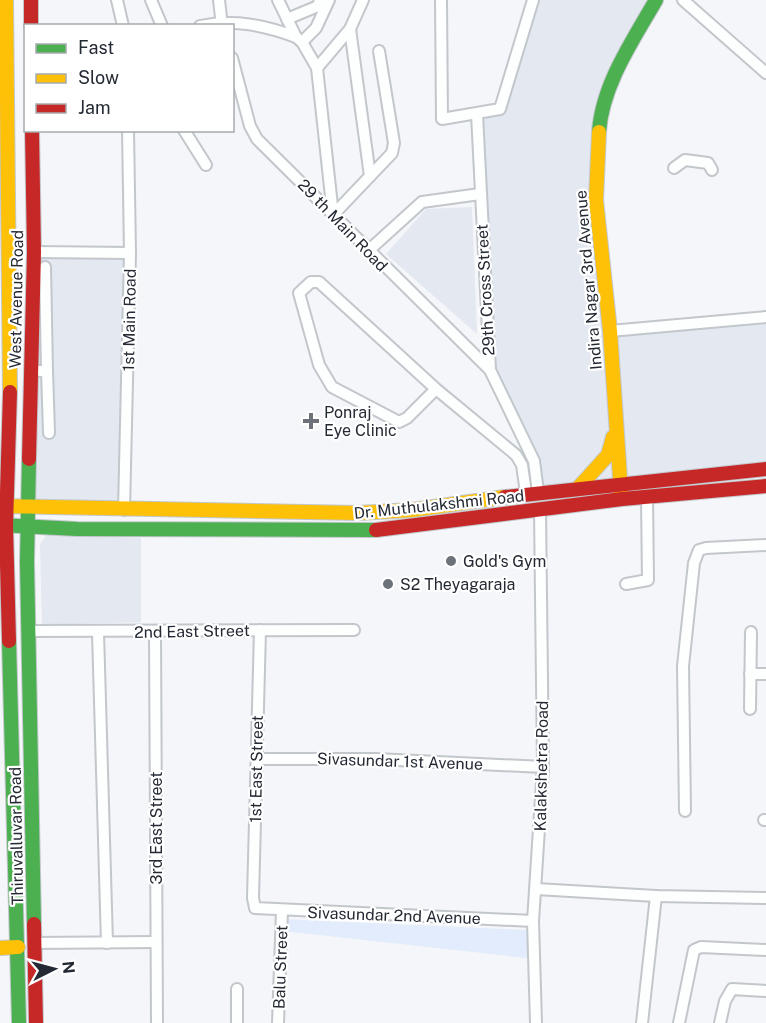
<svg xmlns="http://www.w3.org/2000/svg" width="766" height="1023" viewBox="0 0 766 1023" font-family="'Public Sans',sans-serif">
<rect width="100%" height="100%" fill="#f4f6f9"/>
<!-- built -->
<g fill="#e3e8f1">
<polygon points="533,0 656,0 600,121 596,200 610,331 766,320 766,469 538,492 536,472 490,370 477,114 500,109"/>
<polygon points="472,207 477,334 386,254 426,209"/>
<polygon points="35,251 132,252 118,501 32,500"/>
<polygon points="48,534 141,538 141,622 42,625 40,544"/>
</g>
<!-- green -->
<polygon fill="#e2ecfc" points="281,919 527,930 527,958 283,931"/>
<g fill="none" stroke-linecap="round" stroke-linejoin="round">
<defs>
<g id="street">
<polyline points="117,0 123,26"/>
<polyline points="151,0 162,26"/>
<polyline points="219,0 222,26"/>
<polyline points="278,0 296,37 302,42 317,68 333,215"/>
<polyline points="441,0 442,119 500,109 533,0"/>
<polyline points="683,0 766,73"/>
<polyline points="287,19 318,6 320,0"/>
<path d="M200,26C235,19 263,25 296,37"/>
<polyline points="350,29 370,176"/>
<polyline points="302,42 316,28 329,0"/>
<polyline points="232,58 250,126 257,139 490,370"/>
<polyline points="317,68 350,29 363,0"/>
<polyline points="477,114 490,370 534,461 538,492"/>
<polyline points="184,130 206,165"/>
<polyline points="674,168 685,160 708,163 712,170"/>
<polyline points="333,215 392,153 394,143 379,51"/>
<polyline points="368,251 422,202 480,194"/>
<polyline points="34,252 130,253"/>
<polyline points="45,267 47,371"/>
<polyline points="610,331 766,317"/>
<polyline points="40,371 47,371 49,433"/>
<polyline points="436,389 407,418 399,422 332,387 319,365 299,293 311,282 319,282 436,389 516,455 522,465 526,493"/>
<polyline points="124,510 130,253 128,130"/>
<polyline points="626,584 648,580 647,497"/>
<polyline points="260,630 253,898 255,908 533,921"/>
<polyline points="29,631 354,630"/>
<polyline points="98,632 107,943"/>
<polyline points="155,633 157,1023"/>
<polyline points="750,674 766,674"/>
<polyline points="750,709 751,632"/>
<polyline points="257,759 376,759 543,767"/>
<polyline points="685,811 683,666 694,563 699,550 706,548 766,545"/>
<polyline points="764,820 766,820"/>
<polyline points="536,889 656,896 766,898"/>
<polyline points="34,943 156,942"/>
<polyline points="237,989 237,1023"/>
<polyline points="278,1023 282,910"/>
<polyline points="536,1023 533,921 543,767 540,509"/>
<polyline points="642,1023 656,896"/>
<polyline points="679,1023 694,950 701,947 766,950"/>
<polyline points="720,1023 725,1001 732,989 766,991"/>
</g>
<g id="fast">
<path d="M599,132C602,85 633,40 656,0"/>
<polyline points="29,459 27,562 34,924"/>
<polyline points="0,525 77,529 376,530"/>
<polyline points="9,641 19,1023"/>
</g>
<g id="slow">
<polyline points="6,0 10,392"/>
<polyline points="599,132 596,200 610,331 621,493"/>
<polyline points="579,487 608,455 613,437"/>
<polyline points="0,506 358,513 412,510 505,497"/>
<polyline points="0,948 18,947"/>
</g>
<g id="jam">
<polyline points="31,0 31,26"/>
<polyline points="29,459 34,252 32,130"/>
<polyline points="505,497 766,469"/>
<polyline points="376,530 622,499 766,486"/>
<polyline points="9,641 6,526 10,392"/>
<polyline points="34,924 36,1023"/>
</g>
</defs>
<!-- street casing -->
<use href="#street" stroke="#c2c7cc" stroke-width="14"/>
<!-- fast casing -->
<use href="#fast" stroke="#c2c7cc" stroke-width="16"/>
<!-- slow casing -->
<use href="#slow" stroke="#c2c7cc" stroke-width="16"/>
<!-- jam casing -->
<use href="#jam" stroke="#c2c7cc" stroke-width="16"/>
<!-- street -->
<use href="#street" stroke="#fdfefe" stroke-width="10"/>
<!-- fast -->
<use href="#fast" stroke="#4caf50" stroke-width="14"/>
<!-- slow -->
<use href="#slow" stroke="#ffc107" stroke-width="14"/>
<!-- jam -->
<use href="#jam" stroke="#c62828" stroke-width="14"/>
</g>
<!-- markers -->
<g fill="#6d7179" stroke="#fff" stroke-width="2">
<path d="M308 412h6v6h6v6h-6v6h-6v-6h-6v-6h6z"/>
<circle cx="451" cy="561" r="6"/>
<circle cx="388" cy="584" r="6"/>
</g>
<g text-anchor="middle" stroke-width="4.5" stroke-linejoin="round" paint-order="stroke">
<!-- street labels -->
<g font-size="16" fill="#242a34" stroke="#fff">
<text transform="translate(343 225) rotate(46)" y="6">29 th Main Road</text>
<text transform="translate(588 280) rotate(-95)" y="6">Indira Nagar 3rd Avenue</text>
<text transform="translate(485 290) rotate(-93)" y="6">29th Cross Street</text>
<text transform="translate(16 299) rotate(-89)" y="6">West Avenue Road</text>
<text transform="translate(129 320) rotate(-89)" y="6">1st Main Road</text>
<text transform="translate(439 504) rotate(-6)" y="6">Dr. Muthulakshmi Road</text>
<text transform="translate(192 631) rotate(-1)" y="6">2nd East Street</text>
<text transform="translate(400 761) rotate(2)" y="6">Sivasundar 1st Avenue</text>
<text transform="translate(541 766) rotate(-89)" y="6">Kalakshetra Road</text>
<text transform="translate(256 769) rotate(-89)" y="6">1st East Street</text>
<text transform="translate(156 828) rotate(-90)" y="6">3rd East Street</text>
<text transform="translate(16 836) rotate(-91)" y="6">Thiruvalluvar Road</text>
<text transform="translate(394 915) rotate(2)" y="6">Sivasundar 2nd Avenue</text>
<text transform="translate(280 967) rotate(-88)" y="6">Balu Street</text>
</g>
<!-- poi labels -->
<g font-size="16" fill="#242a34" stroke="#fff" text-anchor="start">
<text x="324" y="418">Ponraj<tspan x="324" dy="18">Eye Clinic</tspan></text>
<text x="463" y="567">Gold's Gym</text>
<text x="400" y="590">S2 Theyagaraja</text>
</g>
</g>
<!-- legend -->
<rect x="24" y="24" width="210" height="108" fill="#ffffff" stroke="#a7aaae" stroke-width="1.5"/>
<rect x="36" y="44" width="30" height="9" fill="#4caf50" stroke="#a7aaae" stroke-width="1.5"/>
<text x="78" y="54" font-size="18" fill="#242a34">Fast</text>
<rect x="36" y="74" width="30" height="9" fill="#ffc107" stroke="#a7aaae" stroke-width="1.5"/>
<text x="78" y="84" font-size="18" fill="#242a34">Slow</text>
<rect x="36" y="104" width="30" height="9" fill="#c62828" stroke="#a7aaae" stroke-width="1.5"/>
<text x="78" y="114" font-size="18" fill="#242a34">Jam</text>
<!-- north arrow -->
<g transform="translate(54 969) rotate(84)" stroke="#ffffff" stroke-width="4.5" paint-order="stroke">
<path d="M0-4.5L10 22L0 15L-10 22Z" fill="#242a34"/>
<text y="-9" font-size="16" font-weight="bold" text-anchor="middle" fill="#242a34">N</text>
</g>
</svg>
